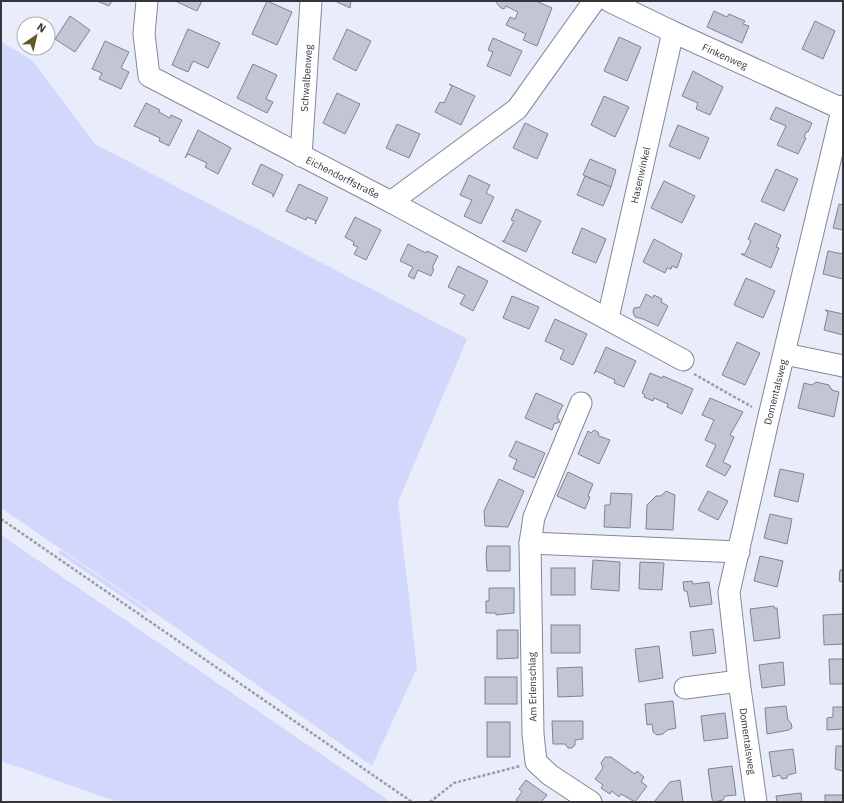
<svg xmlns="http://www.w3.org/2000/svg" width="844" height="803" viewBox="0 0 844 803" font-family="'IBM Plex Sans',sans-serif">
<rect width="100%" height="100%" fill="#e9ecfb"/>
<!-- green -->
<g fill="#d2d8fc">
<polygon points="1,42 32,60 95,144 467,339 398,502 417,668 372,766 178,629 1,508"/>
<polygon points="1,535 391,802 118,802 1,761"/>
<polygon points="61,550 148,610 146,613 58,553"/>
</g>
<!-- building -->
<g fill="#c2c5d3" stroke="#808390">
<polygon points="97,1 112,1 109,6"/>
<polygon points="175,1 202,1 197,11"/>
<polygon points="267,1 292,12 277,45 252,34"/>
<polygon points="335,1 351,1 350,8"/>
<polygon points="495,1 536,1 552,8 537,46 523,40 526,34 506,25 510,17 515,19 518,12 506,6 504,9 501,8"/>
<polygon points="714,11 727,17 729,14 745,21 743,24 749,26 742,43 707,27"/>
<polygon points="70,16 90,30 75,52 55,39"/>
<polygon points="815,21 835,31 823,59 802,49"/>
<polygon points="188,29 220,43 208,68 193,61 188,72 172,65"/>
<polygon points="347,29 371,41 356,71 333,59"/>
<polygon points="619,37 641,47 627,81 604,71"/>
<polygon points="493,38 522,51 510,76 487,66 493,52 488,50"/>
<polygon points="105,41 129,52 121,68 129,72 121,89 99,79 102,73 92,69"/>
<polygon points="253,64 277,75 266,99 273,102 267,113 237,98"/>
<polygon points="693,71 723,87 710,115 696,109 698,103 682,96"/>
<polygon points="449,84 475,96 461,125 435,112 440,102 444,103 452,86"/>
<polygon points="337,93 360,104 345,134 323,123"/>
<polygon points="604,96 629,107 615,137 591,125"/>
<polygon points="146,103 160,110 159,112 170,118 171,115 182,120 169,146 159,141 160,138 134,126"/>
<polygon points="776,107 812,123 808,132 806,132 804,137 806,138 798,154 777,145 786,126 770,119"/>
<polygon points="525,123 548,134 537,159 513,148"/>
<polygon points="397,124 420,134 409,158 386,148"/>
<polygon points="678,125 709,138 700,159 669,146"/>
<polygon points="198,130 231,148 218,174 205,167 207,163 188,154 185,158"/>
<polygon points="590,159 616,170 611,187 583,175"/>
<polygon points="261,164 283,175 273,197 273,194 252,184"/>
<polygon points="776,169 798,179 784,211 761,201"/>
<polygon points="469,175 490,185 486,193 494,197 481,224 464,216 472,200 460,195"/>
<polygon points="585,176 611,187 603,206 577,195"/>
<polygon points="664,181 695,196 682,223 651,208"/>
<polygon points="299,184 328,198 315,224 316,221 307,217 306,220 286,211"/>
<polygon points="839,204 843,205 843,230 833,228"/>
<polygon points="516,209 541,221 526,252 502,241 504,241 514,221 511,220"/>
<polygon points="355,217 381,230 366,260 354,254 358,247 353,245 354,242 345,237"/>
<polygon points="755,223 781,235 776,247 779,248 771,268 741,254 745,254 751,241 748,239"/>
<polygon points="582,228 606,239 596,263 572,253"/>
<polygon points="654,239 682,254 677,268 672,266 671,269 667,268 665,273 643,262"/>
<polygon points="408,244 426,253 427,251 438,256 432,268 434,269 431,276 418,270 414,279 408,276 413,267 400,261"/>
<polygon points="828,251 843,254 843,279 823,274"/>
<polygon points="458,266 488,281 473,311 460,304 465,295 448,287"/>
<polygon points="746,278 775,291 763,318 734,305"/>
<polygon points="646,294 653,298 654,295 662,299 661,302 668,306 658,326 643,319 635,317 633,312 634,308 640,307"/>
<polygon points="512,296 539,307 529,329 503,318"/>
<polygon points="825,310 843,314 843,335 824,330 828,312"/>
<polygon points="555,319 587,334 573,365 560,359 564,350 545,341"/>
<polygon points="737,342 760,353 745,385 722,375"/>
<polygon points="606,347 636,361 624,387 614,383 615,380 596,371 594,374"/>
<polygon points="650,373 662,378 663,376 693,389 682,414 667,407 668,404 654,398 653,401 644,397 645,395 642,393"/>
<polygon points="816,382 829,385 832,390 839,392 834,417 798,408 804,383 812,385"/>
<polygon points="536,393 563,405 557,417 560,422 554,424 552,430 525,418"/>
<polygon points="710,398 743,412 730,435 734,437 723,462 731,466 725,476 706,466 716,445 705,440 714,420 702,415"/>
<polygon points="594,430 598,432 599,436 610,440 599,464 578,454 588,431 591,433"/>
<polygon points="516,441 545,453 534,478 513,469 517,460 509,456"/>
<polygon points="780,469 804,474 798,502 774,496"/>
<polygon points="568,472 593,484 588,496 590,497 585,509 557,496"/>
<polygon points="499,479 524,491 508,527 485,526 484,511"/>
<polygon points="666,491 675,495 673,530 646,529 647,505 656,496 661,496"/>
<polygon points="708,491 728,501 718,520 698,510"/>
<polygon points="611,493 632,494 630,528 604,527 605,505 610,505"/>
<polygon points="770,514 792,519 787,544 764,538"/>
<polygon points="487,546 510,546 510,571 487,571 486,555"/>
<polygon points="760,556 783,561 777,587 754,581"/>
<polygon points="593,560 620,562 619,591 591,589"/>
<polygon points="640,562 664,563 662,590 639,589"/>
<rect x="551" y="568" width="24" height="27"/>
<polygon points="840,570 843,570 843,584 843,582 839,581"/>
<polygon points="692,581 693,584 709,582 712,604 690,607 687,591 684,591 683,582"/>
<polygon points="489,588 514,588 514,613 496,615 496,613 486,613 486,601 489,601"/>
<polygon points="774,606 774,608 777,608 780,638 754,641 750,609"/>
<polygon points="843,614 843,644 824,645 823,615"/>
<rect x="551" y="625" width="29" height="28"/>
<polygon points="713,629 716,653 693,656 690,632"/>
<polygon points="497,630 518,630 518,658 497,659"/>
<polygon points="659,646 663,678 639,682 635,649"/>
<polygon points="829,659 843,659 843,684 830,684"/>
<polygon points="783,662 785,685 762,688 759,665"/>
<polygon points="582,667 583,696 558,697 557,668"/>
<rect x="485" y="677" width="32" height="27"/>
<polygon points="673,701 676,728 667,730 663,734 657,735 653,732 652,724 647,725 645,704"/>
<polygon points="786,706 788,720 791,723 792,728 789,730 767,734 765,708"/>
<polygon points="833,707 843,707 843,729 827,730 827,718 833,717"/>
<polygon points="725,713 728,738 704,741 701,716"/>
<polygon points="552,721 583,721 583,739 575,740 575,745 572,748 568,748 565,744 553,744"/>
<rect x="487" y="722" width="23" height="35"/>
<polygon points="836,746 843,746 843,771 835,769"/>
<polygon points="793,749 796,773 788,775 787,778 782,779 780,775 773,777 769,752"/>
<polygon points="605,757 611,757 635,774 637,771 644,777 641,782 647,786 635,802 621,794 619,797 612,791 610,794 601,788 603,785 595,779 603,768 601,763"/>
<polygon points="732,766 736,795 725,796 723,800 714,802 712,799 708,769"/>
<polygon points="526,780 547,795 541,802 518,802 516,800 522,792 519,789"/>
<polygon points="680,780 683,802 654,802 670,782"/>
<polygon points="801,793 802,802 777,802 776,796"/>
<rect x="825" y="795" width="18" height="7"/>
</g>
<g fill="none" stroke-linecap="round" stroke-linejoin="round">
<defs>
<g id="minor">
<polyline points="147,1 144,34 149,76 391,202 517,109 594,1"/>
<polyline points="609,1 673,32 842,109"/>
<polyline points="301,156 311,1"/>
<polyline points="391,202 683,360"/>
<polyline points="608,318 673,32"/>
<polyline points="785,354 843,366"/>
<polyline points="581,403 534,517 530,543 533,734 536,762 550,775 591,802"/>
<polyline points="530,543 739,552"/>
<polyline points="685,688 739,681"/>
<polyline points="756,802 739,681 729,592 769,416 843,106"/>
</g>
</defs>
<!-- minor casing -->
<use href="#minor" stroke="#858895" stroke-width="23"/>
<!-- path -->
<g stroke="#999ba6" stroke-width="2.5" stroke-dasharray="3 2" stroke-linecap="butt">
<polyline points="694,374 752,407"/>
<polyline points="1,519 412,802"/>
<polyline points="430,802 454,783 520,766"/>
</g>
<!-- minor -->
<use href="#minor" stroke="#fff" stroke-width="21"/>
</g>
<g text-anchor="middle" stroke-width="4" stroke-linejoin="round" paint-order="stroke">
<!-- street labels -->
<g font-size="10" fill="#35363c" stroke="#fff">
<text transform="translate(725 56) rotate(24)" y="4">Finkenweg</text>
<text transform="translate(306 78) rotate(-86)" y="4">Schwalbenweg</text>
<text transform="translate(640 175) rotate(-77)" y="4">Hasenwinkel</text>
<text transform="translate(343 177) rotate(27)" y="4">Eichendorffstraße</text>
<text transform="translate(775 392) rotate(-76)" y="4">Domentalsweg</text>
<text transform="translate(532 687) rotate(-91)" y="4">Am Erlenschlag</text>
<text transform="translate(748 741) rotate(82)" y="4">Domentalsweg</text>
</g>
</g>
<!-- border -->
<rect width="844" height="803" fill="none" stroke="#35363c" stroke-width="4"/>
<!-- north arrow -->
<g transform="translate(36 36) rotate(34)"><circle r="19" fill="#ffffff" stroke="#aeafb1"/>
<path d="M0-3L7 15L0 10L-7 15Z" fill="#645825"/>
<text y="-6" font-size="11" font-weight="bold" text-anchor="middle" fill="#35363c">N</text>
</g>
</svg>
